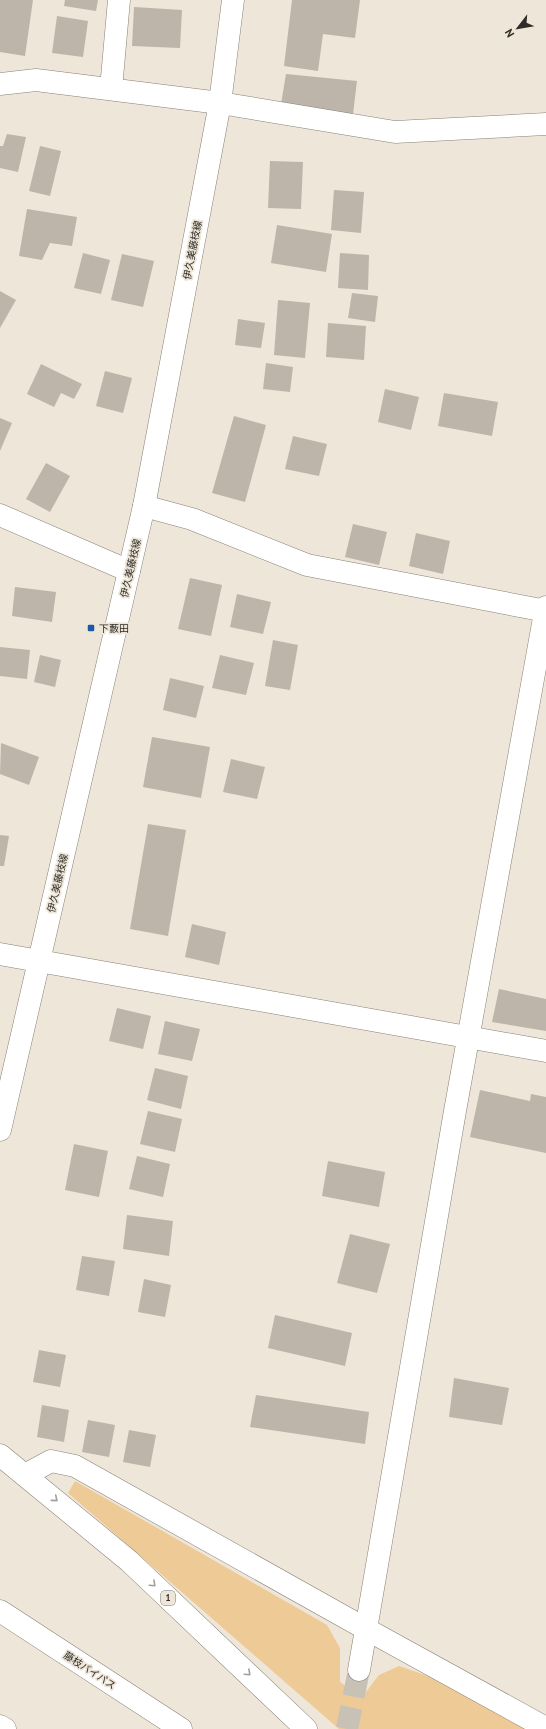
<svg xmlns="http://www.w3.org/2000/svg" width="546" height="1729" viewBox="0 0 546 1729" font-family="'PT Sans','Noto Sans JP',sans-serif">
<rect width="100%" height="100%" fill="#eee6d9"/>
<!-- green -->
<polygon fill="#eecb96" points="75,1481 327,1625 340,1648 340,1682 362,1697 379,1675 399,1666 440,1680 526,1729 339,1729 68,1493"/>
<!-- building -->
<g fill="#bdb5a9">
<polygon points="0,0 33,0 25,56 0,52"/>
<polygon points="65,0 98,0 96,11 64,6"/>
<polygon points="292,0 360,0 355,38 323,34 318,71 284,66"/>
<polygon points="134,7 182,10 180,48 132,46"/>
<polygon points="57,16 88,21 83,57 52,53"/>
<polygon points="286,74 357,81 353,114 281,104"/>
<polygon points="7,134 26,137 18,172 0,168 0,146 3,146"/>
<polygon points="40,146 61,151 50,196 29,191"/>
<polygon points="270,161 303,162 301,209 268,208"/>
<polygon points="334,190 364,192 361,233 331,230"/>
<polygon points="27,209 77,217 72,246 50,243 42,260 19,256"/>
<polygon points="277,225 332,234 326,272 271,263"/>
<polygon points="83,253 110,260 101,294 74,288"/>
<polygon points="340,253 369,255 368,290 338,288"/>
<polygon points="122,254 154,261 143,307 111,300"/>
<polygon points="0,291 16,300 0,328"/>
<polygon points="352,293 378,296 375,322 348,318"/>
<polygon points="278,300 310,303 305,358 274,355"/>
<polygon points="238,319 265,323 261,348 235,345"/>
<polygon points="328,323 366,326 364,360 326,357"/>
<polygon points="266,363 293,367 290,392 263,389"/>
<polygon points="41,364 82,384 74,399 61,393 54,407 27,394"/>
<polygon points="105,371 132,378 123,413 96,406"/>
<polygon points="385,389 419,397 411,430 378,422"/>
<polygon points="444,393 498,402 492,436 438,426"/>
<polygon points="234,416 266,425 245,502 212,493"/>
<polygon points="0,418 12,423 0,451"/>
<polygon points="293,436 327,444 319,476 285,469"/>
<polygon points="46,463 70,476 50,512 26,499"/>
<polygon points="353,524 387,532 379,565 345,557"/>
<polygon points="416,533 450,541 443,574 409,566"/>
<polygon points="190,578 222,585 211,636 178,629"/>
<polygon points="15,587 56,592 52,622 12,616"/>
<polygon points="237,594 271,602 263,634 230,627"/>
<polygon points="273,640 298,645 290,690 265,686"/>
<polygon points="0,647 30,650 27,679 0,676"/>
<polygon points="40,655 61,660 55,687 34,682"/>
<polygon points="220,655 254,663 246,695 212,688"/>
<polygon points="170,678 204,686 196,718 163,710"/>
<polygon points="152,737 210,747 201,798 143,787"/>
<polygon points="1,743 39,757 29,785 0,774"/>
<polygon points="231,759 265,767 257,799 223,792"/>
<polygon points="148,824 186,830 168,936 130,929"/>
<polygon points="0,835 9,836 4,866 0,866"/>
<polygon points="192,924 226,932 219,965 185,957"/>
<polygon points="499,989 546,999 546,1031 492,1022"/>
<polygon points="117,1008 151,1016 143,1049 109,1041"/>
<polygon points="165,1021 200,1029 192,1061 158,1054"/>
<polygon points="155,1068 188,1076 181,1109 147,1100"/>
<polygon points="480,1090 530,1101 531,1094 546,1097 546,1153 470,1137"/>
<polygon points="148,1111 182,1119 175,1152 140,1144"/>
<polygon points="74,1144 108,1151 99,1197 65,1190"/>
<polygon points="137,1156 170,1164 163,1197 129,1189"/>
<polygon points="328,1161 385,1172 379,1207 322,1196"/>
<polygon points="127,1215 173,1221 169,1256 123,1249"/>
<polygon points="350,1234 390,1244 377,1293 337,1283"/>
<polygon points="82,1256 115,1261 109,1296 76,1290"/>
<polygon points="144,1279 171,1285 165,1317 138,1312"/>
<polygon points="275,1315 352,1333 345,1366 268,1348"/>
<polygon points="39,1350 66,1355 60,1387 33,1382"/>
<polygon points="454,1378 509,1388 502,1425 449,1417"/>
<polygon points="256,1395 369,1412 365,1444 250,1427"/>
<polygon points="42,1405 69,1410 64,1442 37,1437"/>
<polygon points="88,1420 115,1425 109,1457 82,1452"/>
<polygon points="129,1430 156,1435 150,1467 123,1462"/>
</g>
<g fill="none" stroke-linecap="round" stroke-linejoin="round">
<!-- street-tunnel -->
<polyline stroke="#c8c1b5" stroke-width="22" stroke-dasharray="22 11" stroke-linecap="butt" points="347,1729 359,1670"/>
<defs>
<g id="street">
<polyline points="0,84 36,80 220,103 395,132 546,124"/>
<polyline points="111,89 119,0"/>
<polyline points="144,506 192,519 307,565 546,611"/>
<polyline points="0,515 129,571"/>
<polyline points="0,954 546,1051"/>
<polyline points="25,1475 51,1461 75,1466 366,1629 546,1728"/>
<polyline points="359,1670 455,1111 546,607"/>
</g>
<polyline id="secondary" points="0,1130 144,506 220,103 233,0"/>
<g id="highway">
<polyline points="0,1455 129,1561 306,1729"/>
<polyline points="0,1611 181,1729"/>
<polyline points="0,1726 5,1729"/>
</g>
</defs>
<!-- street casing -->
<use href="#street" stroke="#888075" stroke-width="23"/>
<!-- secondary casing -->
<use href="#secondary" stroke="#888075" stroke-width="23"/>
<!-- highway casing -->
<use href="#highway" stroke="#888075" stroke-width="23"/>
<!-- street -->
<use href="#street" stroke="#fff" stroke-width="22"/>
<!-- secondary -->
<use href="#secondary" stroke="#fff" stroke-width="22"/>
<!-- highway -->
<use href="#highway" stroke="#fff" stroke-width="22"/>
</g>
<!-- one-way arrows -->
<defs><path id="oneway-chevron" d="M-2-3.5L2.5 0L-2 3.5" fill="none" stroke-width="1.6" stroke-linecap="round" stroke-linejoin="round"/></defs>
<g stroke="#a1a09e">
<use href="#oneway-chevron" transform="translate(55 1499) rotate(40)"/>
<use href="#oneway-chevron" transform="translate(153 1584) rotate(43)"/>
<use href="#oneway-chevron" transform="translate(248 1673) rotate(43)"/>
</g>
<!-- markers -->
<rect fill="#1e58a9" stroke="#eee6d9" stroke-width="1.5" x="87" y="624" width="8" height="8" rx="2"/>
<g text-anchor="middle" stroke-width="3.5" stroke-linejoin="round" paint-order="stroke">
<!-- shield labels -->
<rect fill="#eee6d9" stroke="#68645c" stroke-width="1" x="161" y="1591" width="14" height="14" rx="3"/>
<g font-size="9" font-weight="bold" fill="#2f2c27">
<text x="168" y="1601">1</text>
</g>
<!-- street labels -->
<g font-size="10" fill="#2f2c27" stroke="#eee6d9">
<text transform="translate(192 250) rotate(-79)" y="4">伊久美藤枝線</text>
<text transform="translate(130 568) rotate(-77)" y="4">伊久美藤枝線</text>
<text transform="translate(57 883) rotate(-77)" y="4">伊久美藤枝線</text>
<text transform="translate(90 1670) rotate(33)" y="4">藤枝バイパス</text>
</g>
<!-- poi labels -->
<g font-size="10" fill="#2f2c27" stroke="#eee6d9" text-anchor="start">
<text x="99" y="632">下藪田</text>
</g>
</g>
<!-- north arrow -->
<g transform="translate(518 28) rotate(239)" stroke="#eee6d9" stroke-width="3" paint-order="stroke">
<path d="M0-3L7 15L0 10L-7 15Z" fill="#2f2c27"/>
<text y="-6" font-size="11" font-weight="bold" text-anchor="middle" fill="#2f2c27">N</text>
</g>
</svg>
